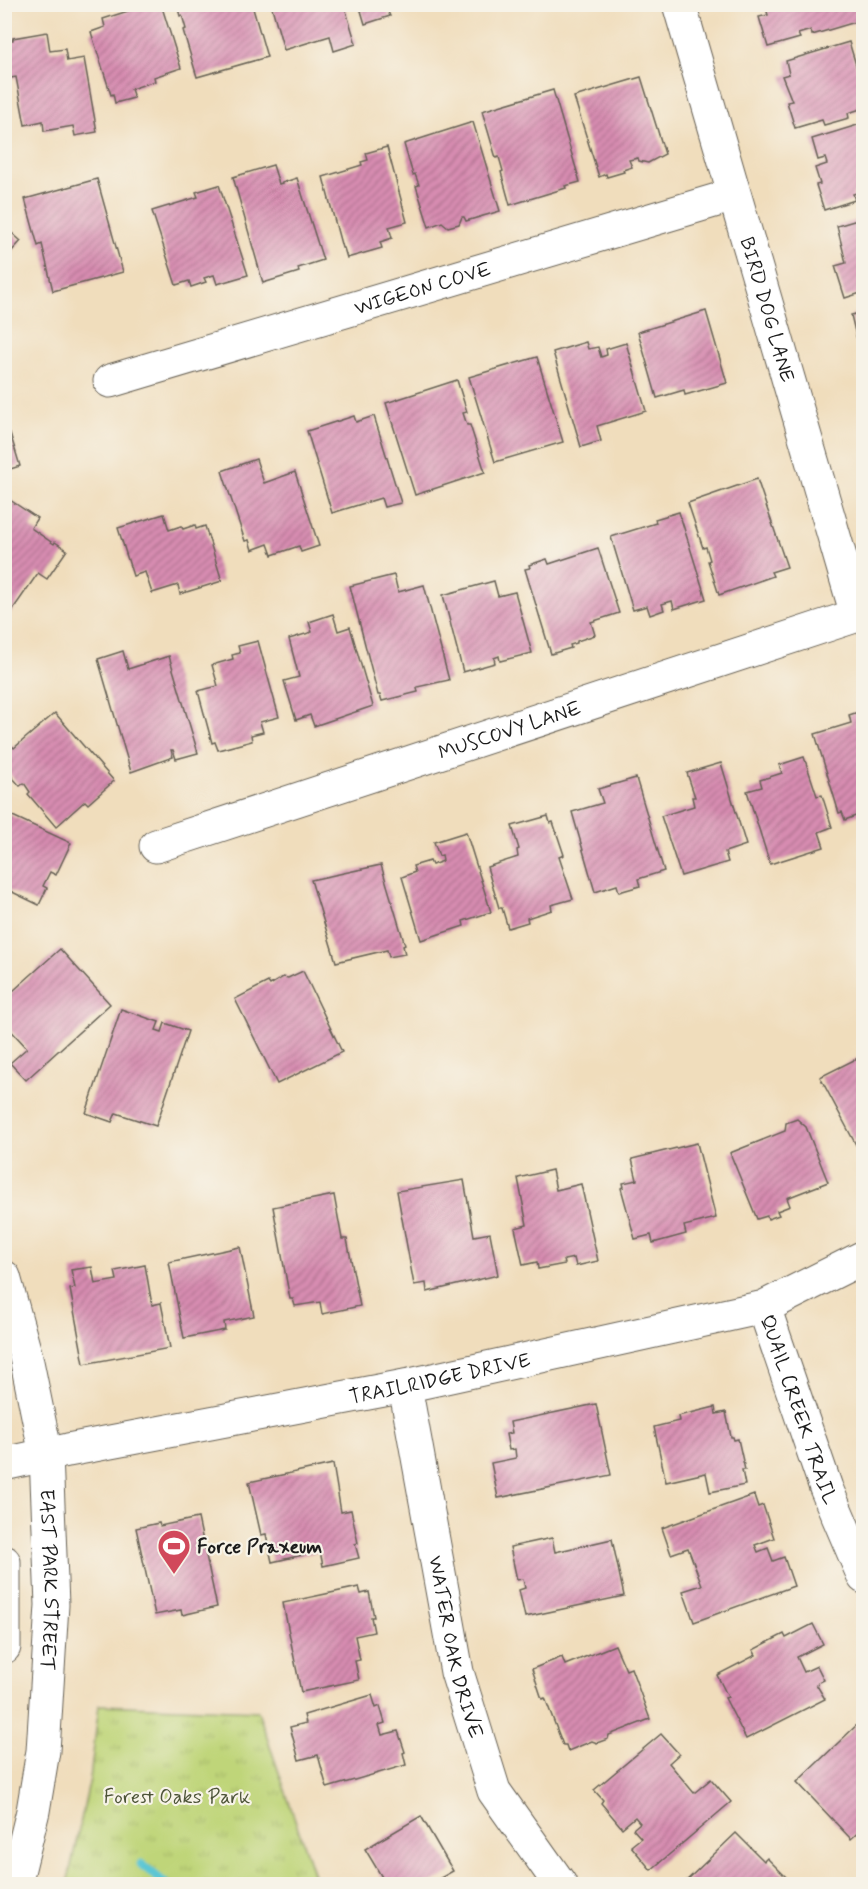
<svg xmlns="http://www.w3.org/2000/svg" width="868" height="1889" viewBox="0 0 868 1889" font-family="Mynerve,sans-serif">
<defs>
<pattern id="grass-tufts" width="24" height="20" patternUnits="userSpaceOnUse" patternTransform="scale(1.5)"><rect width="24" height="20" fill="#bfd579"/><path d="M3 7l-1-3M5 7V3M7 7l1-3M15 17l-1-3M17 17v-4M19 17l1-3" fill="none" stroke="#a4b668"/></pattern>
<pattern id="building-hatch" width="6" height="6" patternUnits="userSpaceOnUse" patternTransform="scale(1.5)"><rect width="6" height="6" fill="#d78cb1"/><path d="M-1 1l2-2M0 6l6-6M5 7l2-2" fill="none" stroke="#ae728f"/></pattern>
</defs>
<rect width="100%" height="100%" fill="#f7f3e8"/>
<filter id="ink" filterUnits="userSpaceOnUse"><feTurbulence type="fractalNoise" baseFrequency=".0167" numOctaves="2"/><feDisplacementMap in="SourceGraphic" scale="12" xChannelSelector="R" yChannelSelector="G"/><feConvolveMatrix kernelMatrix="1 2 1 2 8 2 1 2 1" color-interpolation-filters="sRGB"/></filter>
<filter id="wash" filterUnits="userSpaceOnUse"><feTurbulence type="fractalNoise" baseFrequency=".008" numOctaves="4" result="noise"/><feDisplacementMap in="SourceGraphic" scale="24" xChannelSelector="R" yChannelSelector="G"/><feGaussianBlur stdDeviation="1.35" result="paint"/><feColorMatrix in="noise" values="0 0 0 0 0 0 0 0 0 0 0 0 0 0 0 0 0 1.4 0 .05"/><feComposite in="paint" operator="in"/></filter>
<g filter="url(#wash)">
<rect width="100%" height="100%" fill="#f0ddbc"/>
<!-- grass -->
<polygon fill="url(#grass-tufts)" stroke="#6e784a" stroke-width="1.5" points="99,1705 258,1711 317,1884 67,1884 90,1779"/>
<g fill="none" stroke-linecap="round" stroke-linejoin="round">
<!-- stream -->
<polyline stroke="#5bc6d4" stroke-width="9" points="141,1864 166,1884"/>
</g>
<g id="blocks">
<!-- building -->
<g fill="url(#building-hatch)">
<polygon points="126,4 161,4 181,68 154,77 155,81 131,89 134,98 115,103 113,94 111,95 91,32 105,27 103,19 128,11"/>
<polygon points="271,4 344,4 356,44 334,51 330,36 284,50"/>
<polygon points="359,4 411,4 411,5 388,12 390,16 365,24"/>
<polygon points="760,4 855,4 859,21 812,35 811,30 798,34 800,38 768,47 759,17 768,15 766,8 761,9"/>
<polygon points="177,5 252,5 267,57 197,77 183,30 186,29 182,15 180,16"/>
<polygon points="47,32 50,51 65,49 67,61 84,58 97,132 75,136 73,126 44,131 43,121 25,125 16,77 5,79 5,42 13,40 13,38"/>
<polygon points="849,42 864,91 864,108 848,113 849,118 824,125 822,120 795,128 787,102 792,101 782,76 789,74 786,61"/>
<polygon points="641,77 665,154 648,163 639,161 638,158 629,160 632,167 623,170 624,172 607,177 606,174 599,177 574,97"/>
<polygon points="553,90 580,182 565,186 566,188 510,205 501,172 503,171 499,157 496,158 482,111"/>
<polygon points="473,122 500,211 466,221 464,217 462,217 459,224 448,227 442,222 429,227 416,186 419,185 415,174 413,175 404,144"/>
<polygon points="864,123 864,191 853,194 855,200 824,210 816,185 820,184 815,168 827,164 825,158 818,160 812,139"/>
<polygon points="387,147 407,222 389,227 392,238 380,242 382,248 347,258 344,248 342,248 323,177 362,165 361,162 368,160 366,153"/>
<polygon points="273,165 279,184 297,178 323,260 298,268 299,272 263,283 233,177"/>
<polygon points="97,179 123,272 53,291 42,244 38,246 25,199"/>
<polygon points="219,185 248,275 217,284 214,275 204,278 206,282 191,287 189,281 176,285 152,211 198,197 196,192"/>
<polygon points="864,218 864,292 845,298 835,266 846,263 837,226"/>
<polygon points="4,226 21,241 9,254 4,250"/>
<polygon points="706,311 727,383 685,395 684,390 657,398 638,332"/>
<polygon points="864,312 864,365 863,365 851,315"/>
<polygon points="586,342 588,349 598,347 601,357 607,355 606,349 626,343 646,411 597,426 601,441 581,447 553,352"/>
<polygon points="537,357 563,442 495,462 469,377"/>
<polygon points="457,380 467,412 463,413 467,425 470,425 485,472 415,495 386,403"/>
<polygon points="354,416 356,422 374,416 401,503 384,507 381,498 332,513 307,431"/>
<polygon points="10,433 20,466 4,471 4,435"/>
<polygon points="256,459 264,483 295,472 319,546 301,552 299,546 272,555 268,544 252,550 249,540 245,541 222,471"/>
<polygon points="757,479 787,567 771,572 773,576 719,595 708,561 710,560 706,547 703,548 688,503"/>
<polygon points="4,496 37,518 31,528 54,544 55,542 67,550 47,579 38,573 9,615 4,612"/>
<polygon points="679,512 706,599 674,609 672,601 662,604 664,610 650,615 647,606 633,610 611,537 656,523 655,519"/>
<polygon points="164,514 169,530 181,526 183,529 195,525 196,529 205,526 222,581 180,594 178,585 152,593 145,572 133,576 118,528"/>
<polygon points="598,548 619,613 591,622 595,635 577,641 577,643 570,645 571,648 551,654 525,569 530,568 529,565 547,559 549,564"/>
<polygon points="394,575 398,592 424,585 449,680 417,687 418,692 382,701 380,695 378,695 350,586"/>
<polygon points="494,581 498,596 515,592 532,653 500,661 499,656 494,658 495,663 463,672 443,595"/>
<polygon points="333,614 338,631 350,627 373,706 314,726 310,715 296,720 284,681 299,677 289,639 312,632 309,622"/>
<polygon points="258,641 279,717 260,722 263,732 251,735 252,741 218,750 215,742 212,743 198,691 218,686 212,665 233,659 232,655 240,653 238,646"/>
<polygon points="123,651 128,669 169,656 198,753 176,759 173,750 171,750 173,757 131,772 98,659"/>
<polygon points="864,710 864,806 859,807 861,814 845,820 842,812 839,813 815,734 851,723 849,715"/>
<polygon points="55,713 114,781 88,804 85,801 56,827 28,794 30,792 24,783 20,786 4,768 4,745 8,742 14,748"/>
<polygon points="804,757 817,796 822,795 832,827 819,832 824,847 770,864 747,791 762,787 760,780 782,773 779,765"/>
<polygon points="721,763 746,845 725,852 728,862 681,876 661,816 694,806 692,797 695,797 687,773"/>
<polygon points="636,778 664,871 638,879 640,886 619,892 617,885 595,892 572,812 603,803 598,789"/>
<polygon points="4,812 71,843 56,875 50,872 43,886 47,888 39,905 4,888"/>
<polygon points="548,816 550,823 553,822 564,855 559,857 573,899 551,905 552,910 527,918 528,922 508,928 502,908 499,908 487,867 518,857 517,850 519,849 512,826"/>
<polygon points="466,832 491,912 463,921 464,926 421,940 402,877 415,872 413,866 430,861 432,865 443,861 442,855 439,856 434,842"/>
<polygon points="381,865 405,945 403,946 405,954 389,957 387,950 336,962 311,880"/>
<polygon points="60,949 110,1004 26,1080 10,1063 27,1048 4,1023 4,999"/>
<polygon points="303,971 342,1052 277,1084 235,999 268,982 270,985 283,977 288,978"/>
<polygon points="121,1009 159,1022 156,1030 162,1032 165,1023 188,1031 156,1126 116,1113 112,1122 86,1113"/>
<polygon points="864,1055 864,1160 820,1077"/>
<polygon points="797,1119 806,1127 828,1182 787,1198 790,1206 777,1211 779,1215 768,1219 767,1216 757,1219 730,1153 785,1131 786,1123"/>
<polygon points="697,1143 716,1218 684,1226 686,1234 653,1243 651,1235 635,1239 621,1188 624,1187 623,1183 637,1180 632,1159"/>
<polygon points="552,1170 556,1190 581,1184 598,1261 576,1266 574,1258 564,1260 565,1264 538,1269 537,1262 523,1265 515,1228 527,1225 518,1178"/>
<polygon points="464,1180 474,1236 490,1233 498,1275 427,1292 426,1283 414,1285 397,1191"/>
<polygon points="334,1195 342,1239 347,1239 360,1306 322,1314 320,1302 295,1306 293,1299 290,1299 273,1207"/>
<polygon points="240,1247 254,1316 224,1322 225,1330 184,1338 169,1262"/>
<polygon points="145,1265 152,1305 161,1303 170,1348 84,1364 70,1289 75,1288 71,1270 92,1267 95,1284 117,1280 115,1271"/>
<polygon points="596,1404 611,1475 498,1498 491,1463 516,1458 515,1449 509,1450 506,1434 512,1433 510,1422"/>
<polygon points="715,1407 716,1414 726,1412 731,1437 733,1437 734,1440 738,1439 745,1470 742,1470 745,1485 710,1492 706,1473 666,1482 654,1427 679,1421 678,1416"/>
<polygon points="333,1464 341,1512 351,1510 358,1543 355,1544 359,1558 323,1566 320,1551 272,1562 266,1534 261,1535 249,1482"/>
<polygon points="754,1495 758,1507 763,1505 774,1538 755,1545 758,1552 768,1548 773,1561 784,1557 794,1586 694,1622 683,1591 702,1585 688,1548 671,1554 662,1528"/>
<polygon points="198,1518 217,1607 182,1615 181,1610 155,1615 136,1528 159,1523 160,1526"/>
<polygon points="552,1538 555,1552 612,1539 624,1596 525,1617 519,1590 525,1588 523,1579 517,1580 510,1547"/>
<polygon points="359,1587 361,1594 369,1592 374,1617 371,1617 374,1632 355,1636 360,1660 355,1661 359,1680 301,1692 283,1603"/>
<polygon points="813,1624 823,1644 797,1657 804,1672 817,1666 824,1680 816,1684 825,1699 746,1739 725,1698 728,1697 717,1675 756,1655 753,1650 784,1634 786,1638"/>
<polygon points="615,1645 626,1670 631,1668 650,1719 609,1735 608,1739 597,1743 592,1741 568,1751 566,1745 563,1745 545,1698 542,1699 532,1669 562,1657 565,1665"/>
<polygon points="372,1695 376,1708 380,1706 385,1723 379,1725 382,1735 398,1731 405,1752 403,1753 406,1765 327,1788 318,1755 299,1760 290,1727 306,1723 304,1715"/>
<polygon points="860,1722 864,1726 864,1827 851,1839 797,1782"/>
<polygon points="661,1734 679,1754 669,1763 694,1793 711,1779 731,1802 651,1870 631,1846 641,1838 633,1829 640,1823 635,1817 622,1828 601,1803 603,1800 594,1790"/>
<polygon points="421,1816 453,1871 430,1884 386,1884 365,1849"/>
<polygon points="736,1833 764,1861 767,1858 793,1884 683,1884"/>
</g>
</g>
</g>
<g filter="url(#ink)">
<use href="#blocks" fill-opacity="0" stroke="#666054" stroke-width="1.5"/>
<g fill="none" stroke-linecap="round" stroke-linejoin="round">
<defs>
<g id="minor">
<path id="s1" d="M679,4L857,615"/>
<path id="s2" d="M110,381L734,195"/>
<path id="s3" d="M156,846L864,613"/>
<path id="s4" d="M4,1277L26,1357L46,1455L52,1605L43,1751L33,1811L15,1884"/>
<path id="s5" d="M764,1307L826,1488L864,1577"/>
<path id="s6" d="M405,1386L457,1672L494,1791L560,1884"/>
<path id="s7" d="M4,1464L68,1450L405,1386L764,1307L864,1257"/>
<polyline points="4,1562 4,1647"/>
</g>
</defs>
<!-- minor casing -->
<use href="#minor" stroke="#666054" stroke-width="35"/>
<!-- minor -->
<use href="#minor" stroke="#fff" stroke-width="33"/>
</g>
</g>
<!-- icons -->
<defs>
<symbol id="stadium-pin" viewBox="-11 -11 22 30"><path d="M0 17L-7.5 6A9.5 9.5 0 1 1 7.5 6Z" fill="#d1495b" stroke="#f7f3e8"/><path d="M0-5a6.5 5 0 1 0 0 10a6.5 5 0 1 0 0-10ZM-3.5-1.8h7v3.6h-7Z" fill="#fff"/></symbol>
</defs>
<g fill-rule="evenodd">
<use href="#stadium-pin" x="155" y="1527" width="38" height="52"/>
</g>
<g text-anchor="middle" stroke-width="4.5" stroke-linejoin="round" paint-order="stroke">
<!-- street labels -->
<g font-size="20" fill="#1c1c1c" stroke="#f7f3e8">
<text dy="7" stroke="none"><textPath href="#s2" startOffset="326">WIGEON COVE</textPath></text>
<text dy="7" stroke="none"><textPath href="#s1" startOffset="318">BIRD DOG LANE</textPath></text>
<text dy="7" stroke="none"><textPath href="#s3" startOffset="372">MUSCOVY LANE</textPath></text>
<text dy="7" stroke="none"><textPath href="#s7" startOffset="444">TRAILRIDGE DRIVE</textPath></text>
<text dy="7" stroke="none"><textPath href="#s5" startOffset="108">QUAIL CREEK TRAIL</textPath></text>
<text dy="7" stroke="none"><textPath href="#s4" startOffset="308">EAST PARK STREET</textPath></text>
<text dy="7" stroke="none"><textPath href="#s6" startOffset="266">WATER OAK DRIVE</textPath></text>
</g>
<!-- poi labels -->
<g font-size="20" font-weight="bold" fill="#1c1c1c" stroke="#f7f3e8" text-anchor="start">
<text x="197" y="1553">Force Praxeum</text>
</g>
<!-- park labels -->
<g font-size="20" fill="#4d5438" stroke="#f7f3e8">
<text x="177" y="1803">Forest Oaks Park</text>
</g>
</g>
<!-- margin -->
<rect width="868" height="1889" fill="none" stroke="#f7f3e8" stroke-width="24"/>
</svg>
